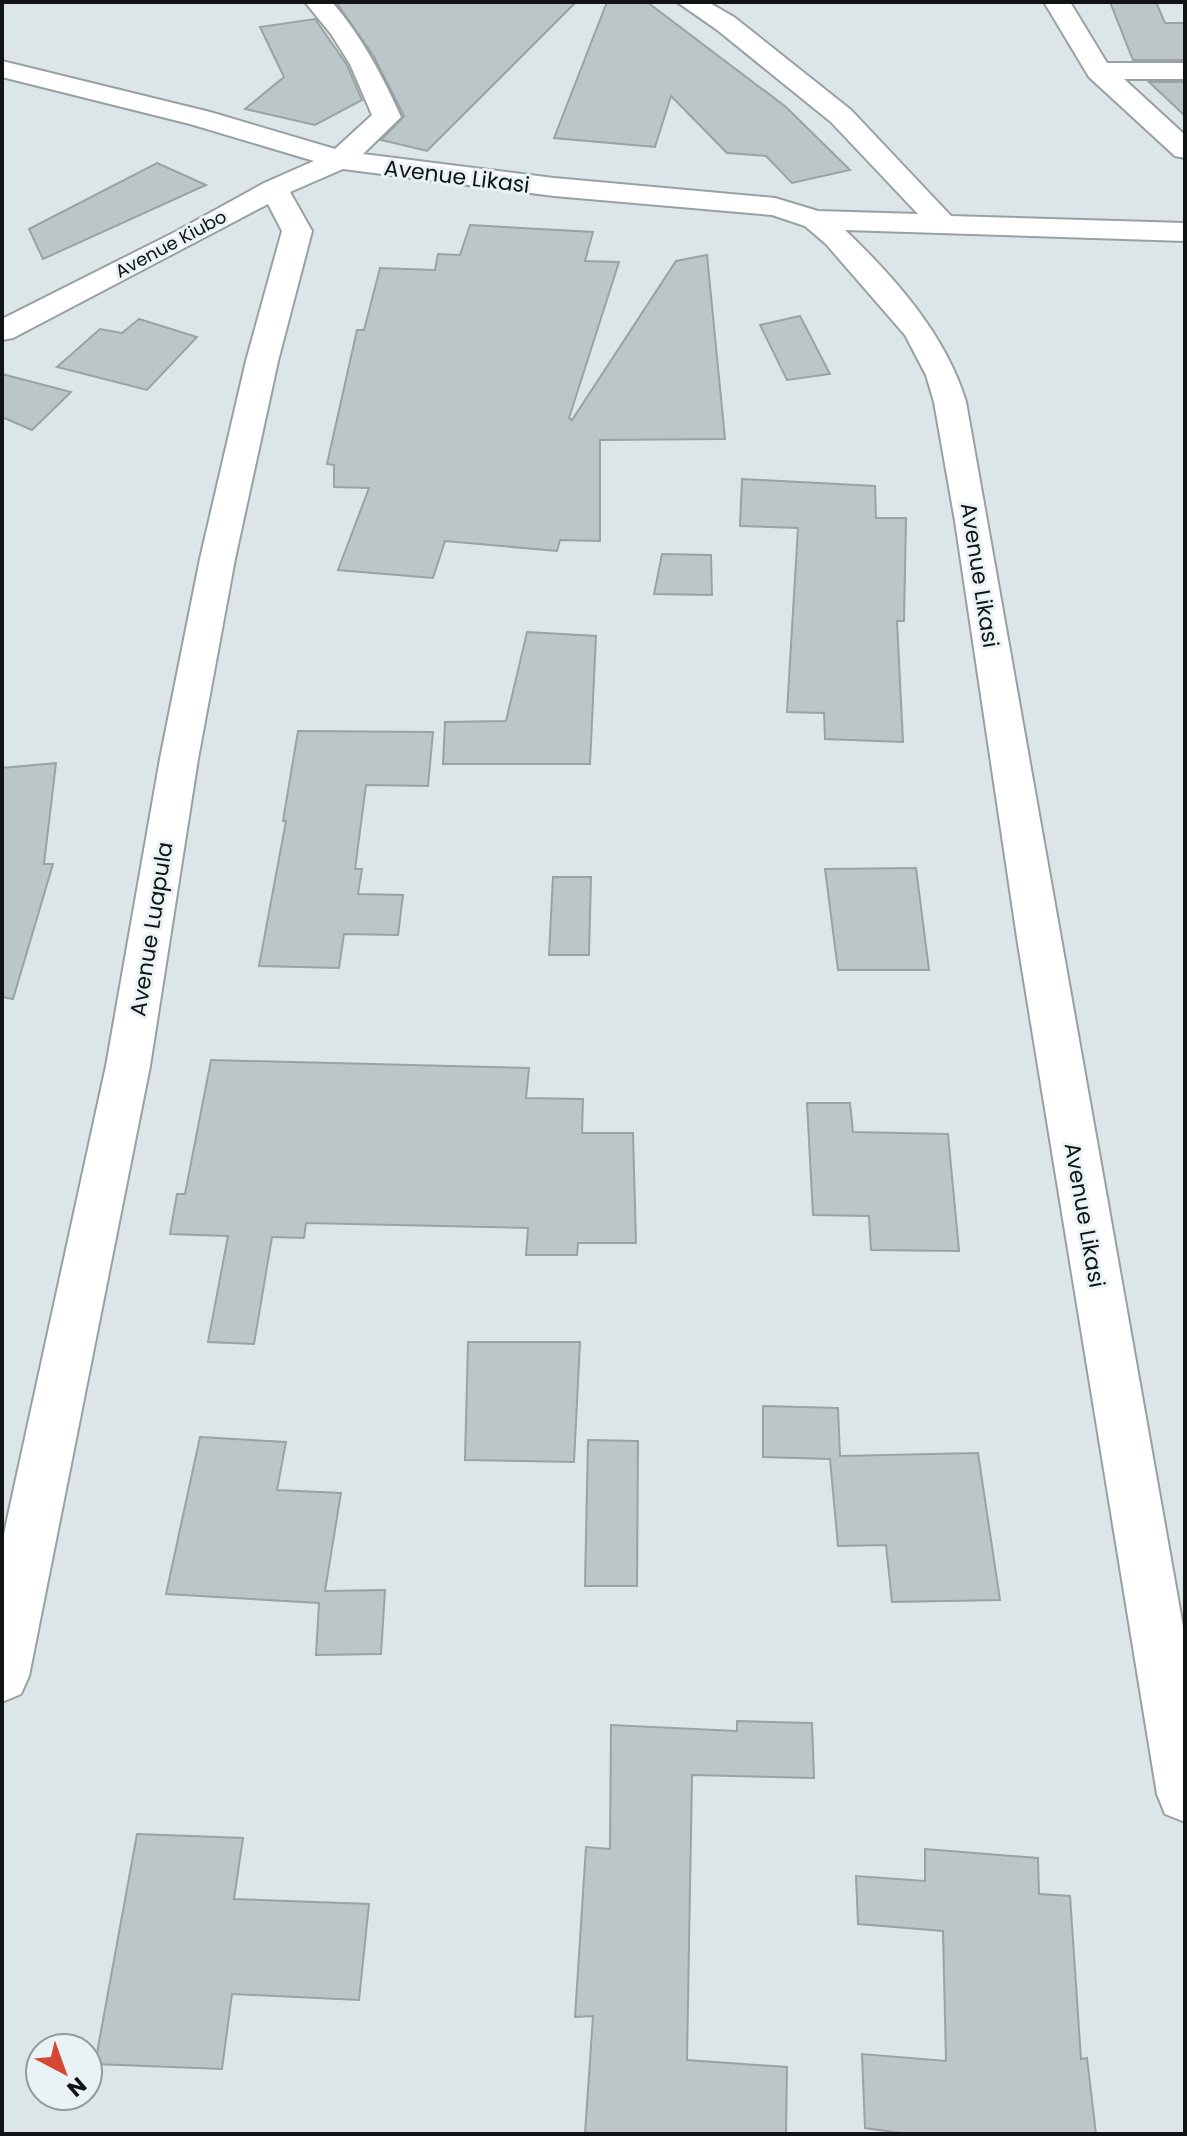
<svg xmlns="http://www.w3.org/2000/svg" width="1187" height="2136" viewBox="0 0 1187 2136" font-family="Poppins,sans-serif">
<rect width="100%" height="100%" fill="#dce6e8"/>
<!-- building -->
<g fill="#bcc5c7" stroke="#99a2a4" stroke-width="2">
<polygon points="336,2 576,2 427,151 381,140 404,116 373,55"/>
<polygon points="607,2 647,2 786,107 850,170 792,183 766,156 727,153 671,96 655,147 554,138"/>
<polygon points="1110,2 1156,2 1165,23 1185,23 1185,60 1133,60"/>
<polygon points="315,19 347,65 362,100 315,125 245,109 284,77 260,27"/>
<polygon points="1149,82 1185,82 1185,116"/>
<polygon points="157,163 206,185 43,259 29,229"/>
<polygon points="470,225 593,232 585,261 619,262 569,418 572,420 676,261 707,255 725,439 600,440 600,541 560,540 557,551 445,541 433,578 338,570 369,488 334,487 334,465 327,464 357,330 364,330 380,268 435,270 438,254 460,255"/>
<polygon points="800,316 830,374 787,380 760,325"/>
<polygon points="139,319 197,337 147,390 57,367 100,329 122,333"/>
<polygon points="2,374 71,392 32,430 2,417"/>
<polygon points="742,479 875,486 876,518 906,518 904,621 897,621 903,742 825,739 824,713 787,712 798,528 740,526"/>
<polygon points="662,554 711,555 712,595 654,594"/>
<polygon points="527,632 596,636 590,764 443,764 445,722 506,721"/>
<polygon points="298,731 433,732 428,786 366,785 355,869 362,869 358,894 403,895 398,935 344,934 339,968 259,966 286,821 283,821"/>
<polygon points="56,763 44,864 53,864 13,999 2,997 2,768"/>
<polygon points="916,868 929,970 838,970 825,869"/>
<polygon points="553,877 591,877 589,955 549,955"/>
<polygon points="211,1060 529,1068 526,1098 583,1099 582,1133 633,1133 636,1243 578,1243 577,1255 526,1255 528,1228 306,1223 304,1238 272,1237 254,1344 208,1342 228,1236 170,1234 177,1194 185,1194"/>
<polygon points="807,1103 850,1103 853,1132 948,1134 959,1251 871,1250 869,1216 813,1215"/>
<polygon points="468,1342 580,1342 574,1462 465,1460"/>
<polygon points="763,1406 838,1408 840,1456 978,1453 1000,1600 892,1602 886,1545 838,1546 830,1459 763,1457"/>
<polygon points="200,1437 286,1442 277,1490 341,1493 325,1591 385,1590 381,1654 316,1655 319,1603 166,1594"/>
<polygon points="588,1440 638,1441 637,1586 585,1586"/>
<polygon points="737,1721 812,1723 814,1778 692,1775 687,2060 787,2067 786,2134 585,2134 593,2016 575,2017 586,1847 610,1849 611,1725 737,1731"/>
<polygon points="137,1834 243,1838 234,1899 369,1904 359,2000 232,1994 222,2069 95,2064"/>
<polygon points="925,1849 1038,1858 1039,1894 1070,1896 1081,2059 1087,2058 1096,2134 908,2134 865,2128 862,2054 946,2061 943,1931 858,1924 856,1876 925,1881"/>
</g>
<g fill="none" stroke-linecap="round" stroke-linejoin="round">
<defs>
<g id="minor">
<path d="M305,2H332C362,37 382,75 401,117L363,154L554,178L775,198L818,211L918,214L831,122L716,29L677,2H708L734,17L851,110L951,216L1185,223V241L845,230C895,278 946,335 966,402L1185,1638V1822L1165,1814L1157,1794L1018,944L955,521L934,402L926,375L905,335L826,244L805,226L772,215L554,196L343,169L290,192L312,231L278,361L235,559L198,759L150,1066L29,1676L21,1694L2,1702V1543L106,1066L160,759L200,559L246,361L282,231L268,204L13,338L2,340V319L177,231L264,183L314,161L190,124L2,77V61L210,112L335,149L372,115L350,64L331,34Z"/>
<polygon points="1044,2 1070,2 1107,63 1185,63 1185,79 1124,79 1185,135 1185,158 1175,156 1089,77"/>
</g>
</defs>
<!-- minor casing -->
<use href="#minor" stroke="#97a1a3" stroke-width="4"/>
<!-- minor -->
<use href="#minor" fill="#fff" fill-rule="evenodd"/>
</g>
<g text-anchor="middle" stroke-width="6" stroke-linejoin="round" paint-order="stroke">
<!-- far-street labels -->
<g font-size="18" fill="#101414" stroke="#e9f3f5">
<text transform="translate(171 244) rotate(-28)" y="6">Avenue Kiubo</text>
</g>
<!-- street labels -->
<g font-size="22" fill="#101414" stroke="#e9f3f5">
<text transform="translate(457 176) rotate(7)" y="8">Avenue Likasi</text>
<text transform="translate(980 575) rotate(81)" y="8">Avenue Likasi</text>
<text transform="translate(151 929) rotate(-81)" y="8">Avenue Luapula</text>
<text transform="translate(1085 1215) rotate(80)" y="8">Avenue Likasi</text>
</g>
</g>
<!-- border -->
<rect width="1187" height="2136" fill="none" stroke="#101414" stroke-width="8"/>
<!-- north arrow -->
<g transform="translate(64 2072) rotate(139)"><circle r="38" fill="#e9f3f5" stroke="#929a9b" stroke-width="2"/>
<path d="M0-6L14 30L0 20L-14 30Z" fill="#d44832"/>
<text y="-12" font-size="22" font-weight="bold" text-anchor="middle" fill="#101414">N</text>
</g>
</svg>
